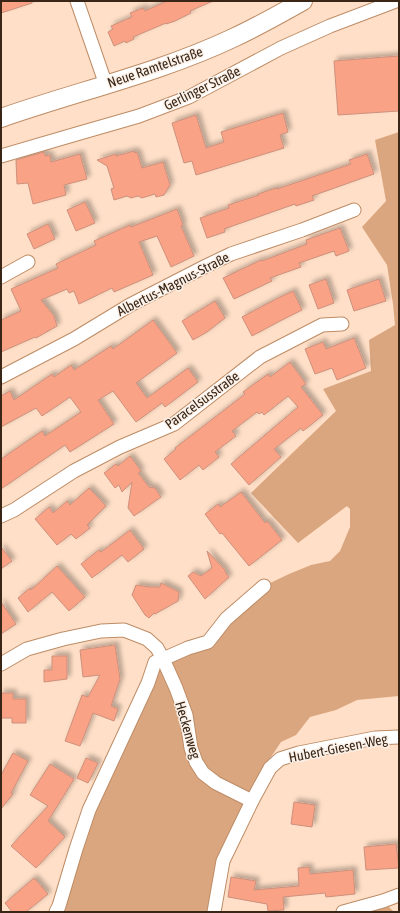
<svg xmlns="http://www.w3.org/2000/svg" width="400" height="913" viewBox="0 0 400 913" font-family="'Asap Condensed',sans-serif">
<defs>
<filter id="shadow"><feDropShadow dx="3.5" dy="-3.5" stdDeviation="2" flood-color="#0004"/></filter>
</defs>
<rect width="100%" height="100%" fill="#ffdfc7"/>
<!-- green -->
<g fill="#daa67f">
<polygon points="399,132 399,696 357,700 336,710 310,717 296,735 281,742 263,769 224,865 214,912 55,912 155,662 208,642 264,586 289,574 311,565 330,561 340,551 350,527 350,509 347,506 298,543 251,493 336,411 323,389 371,371 369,340 395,325 393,304 387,265 362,227 386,201 375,140"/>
<polygon points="383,901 394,912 344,912"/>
</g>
<!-- building -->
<g fill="#f9a286" stroke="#cd907c" filter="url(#shadow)">
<polygon points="1,1 32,1 32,3 1,13"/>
<polygon points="167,1 213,1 190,11 191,13 175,21 166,24 166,23 133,37 134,39 126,43 125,41 114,46 108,32 113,29 111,26 132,17 130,13 143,8 145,11"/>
<polygon points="399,56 399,111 338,115 334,61"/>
<polygon points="283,113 288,132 280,135 284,148 196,175 192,161 184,163 172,123 196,115 206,148 224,142 221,132"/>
<polygon points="134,151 135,153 137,152 142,168 163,162 170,185 164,195 156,197 155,194 142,198 138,196 131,198 127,196 114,200 111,189 114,188 107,166 97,160 116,154 116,156"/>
<polygon points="44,152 45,156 50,155 51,162 80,154 87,179 64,185 66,195 33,204 28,183 17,184 16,160"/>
<polygon points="367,154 374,174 312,196 314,200 296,206 295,204 224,229 225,232 207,238 200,218 229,208 228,205 259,195 258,194 276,188 277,189 351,164 349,160"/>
<polygon points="85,202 95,223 76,231 67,210"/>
<polygon points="177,209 183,225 181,226 194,256 171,267 157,236 139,242 153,275 114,292 112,288 79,304 74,291 69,293 67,289 41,300 54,316 57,326 36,338 35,337 1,352 1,320 21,311 11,289 58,268 56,264 96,245 94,241 130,225 131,227"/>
<polygon points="48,224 55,239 34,249 27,234"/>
<polygon points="340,228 349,251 336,256 334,251 299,263 301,267 270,278 272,281 234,299 223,278 261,260 262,261 307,244 306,240"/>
<polygon points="326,279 334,303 318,309 309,285"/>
<polygon points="379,279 386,301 354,311 347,290"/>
<polygon points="293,291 302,310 280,321 252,336 242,317 276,299"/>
<polygon points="215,301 225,318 207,332 193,340 182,321"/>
<polygon points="153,320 177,353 136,383 147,398 188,368 198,382 165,407 162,403 136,422 113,391 98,400 114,424 70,452 65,445 1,489 1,459 42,431 45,436 81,412 70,397 42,416 36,408 1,427 1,396 10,391 14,400 52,374 54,377 71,365 74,370 111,346 113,349"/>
<polygon points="354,338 366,368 337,380 332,368 315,374 305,349 323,342 326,349"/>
<polygon points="290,362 306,384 301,387 323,415 303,431 301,428 274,449 281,457 249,485 231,464 298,407 288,396 264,415 262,412 259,414 257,412 232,431 236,436 215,452 219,457 203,470 199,465 180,480 164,459 176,449 175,448 245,394 243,392 268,374 270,377"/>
<polygon points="130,456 141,471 138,473 149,487 155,488 161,497 134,516 128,508 132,482 122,492 119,485 115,488 104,473 116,464 118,466"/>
<polygon points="89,488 106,506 87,525 90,528 76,539 71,534 57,545 35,519 49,507 53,513 67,501 70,505"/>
<polygon points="241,492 265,523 267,521 282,540 249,566 222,533 220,534 205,514 218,504 220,507"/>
<polygon points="130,530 144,549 128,562 122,555 92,578 81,564 99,550 101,552"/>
<polygon points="1,547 12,561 1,569"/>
<polygon points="207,551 225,570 225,572 229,577 205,599 188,576 193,572 201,576 212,568"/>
<polygon points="57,566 85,597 69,611 52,592 28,612 18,598 30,588 31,590"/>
<polygon points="161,583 179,592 178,601 155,614 154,613 149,618 145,615 132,595 136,585 150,587 160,587"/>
<polygon points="1,602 16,624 1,634"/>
<polygon points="115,645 120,679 111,706 118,709 114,721 93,713 80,746 65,741 82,695 88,697 100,675 83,677 80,650"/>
<polygon points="52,656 67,656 67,679 44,682 44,670 52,670"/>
<polygon points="1,693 13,693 13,699 26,699 26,723 12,723 12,718 1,718"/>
<polygon points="13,753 28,761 11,793 13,794 1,809 1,775"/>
<polygon points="86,758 98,763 88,783 77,778"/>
<polygon points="50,764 74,779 48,821 65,837 36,868 11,846 48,806 30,795"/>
<polygon points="294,802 315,805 312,827 291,824"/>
<polygon points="396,844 399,868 366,870 364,847"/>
<polygon points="309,867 310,874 353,870 355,894 326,897 325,893 283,897 284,910 268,911 267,904 228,897 231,877 256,881 254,890 299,886 298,868"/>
<polygon points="34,878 48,894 26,912 12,912 5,903"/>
</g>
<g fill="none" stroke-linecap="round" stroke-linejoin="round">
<defs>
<g id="minor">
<polyline points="77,1 106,85"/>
<polyline points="1,156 73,135 139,116 189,97 281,48 330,26 396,1"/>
<polyline points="1,277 28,262"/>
<polyline points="1,377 74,339 130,305 206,266 231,254 302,230 354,210"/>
<polyline points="1,516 14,510 74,471 120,447 174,424 260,357 322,325 342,324"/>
<polyline points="1,664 27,649 63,639 101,631 124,630 147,639 157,648 163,659 155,662 148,683 89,810 76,849 59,906 56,912"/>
<polyline points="252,801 270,768 280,759 299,753 375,738 399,737"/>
<polyline points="214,912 223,861 252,801 216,783 203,773 196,762 191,748 186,715 176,688 163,659 188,648 208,642 226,619 264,586"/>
<polyline points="343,912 383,901 399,895"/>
</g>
<path id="secondary" d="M1,118C78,91 159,73 233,38C257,27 280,14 303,1"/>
</defs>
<!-- minor casing -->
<use href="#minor" stroke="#bd8c66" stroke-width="15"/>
<!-- secondary casing -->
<use href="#secondary" stroke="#bd8c66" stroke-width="20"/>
<!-- minor -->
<use href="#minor" stroke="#fff" stroke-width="13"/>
<!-- secondary -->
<use href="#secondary" stroke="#fff" stroke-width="18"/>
</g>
<g text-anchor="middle" stroke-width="3" stroke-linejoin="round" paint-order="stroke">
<!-- street labels -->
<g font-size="14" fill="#392616" stroke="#fbf1e9">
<text transform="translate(155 67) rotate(-19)" y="5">Neue Ramtelstraße</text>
<text transform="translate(202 88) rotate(-26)" y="5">Gerlinger Straße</text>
<text transform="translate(173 284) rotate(-27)" y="5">Albertus-Magnus-Straße</text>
<text transform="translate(202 400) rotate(-36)" y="5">Paracelsusstraße</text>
<text transform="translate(188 730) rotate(74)" y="5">Heckenweg</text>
<text transform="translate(338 748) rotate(-11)" y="5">Hubert-Giesen-Weg</text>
</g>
</g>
<!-- border -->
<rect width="400" height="913" fill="none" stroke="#392616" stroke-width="4"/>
</svg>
